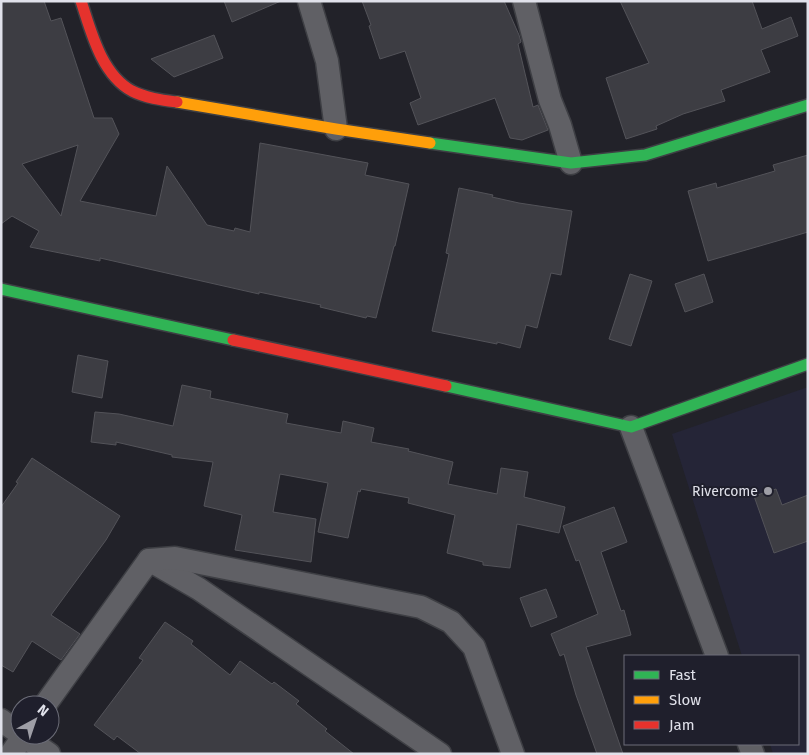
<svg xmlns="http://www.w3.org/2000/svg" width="809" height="755" viewBox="0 0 809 755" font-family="'Fira Sans',sans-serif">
<rect width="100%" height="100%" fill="#222229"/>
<!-- built -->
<polygon fill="#252537" points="808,387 808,754 773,754 770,744 798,744 798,656 742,656 672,434"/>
<!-- building -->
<g fill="#3d3d43" stroke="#535359" fill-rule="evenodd">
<path d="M1,1H44L51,21L61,18L94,118H112L119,134L80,201L156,216L167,166L207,225L234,231L235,228L250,232L260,143L368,163L365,175L409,184L395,246H394L376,318L367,316L366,318L320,307L321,305L259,292V294L100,258V261L30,247L39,231L12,216L1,224ZM78,145L61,216L22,164Z"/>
<polygon points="224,1 281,1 232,22"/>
<polygon points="362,1 504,1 519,35 521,42 518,44 533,107 538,105 548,130 522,140 510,138 495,98 418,125 410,103 421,98 405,51 380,59 369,26 371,25"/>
<polygon points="620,1 752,1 762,29 791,17 798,36 761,50 770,72 721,90 725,101 683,114 656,126 657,129 626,139 606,78 649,63"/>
<polygon points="214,35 223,58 174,77 151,59"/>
<polygon points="808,155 808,232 708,261 688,191 716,183 717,188 775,171 773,165"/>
<polygon points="459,188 493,195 492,197 519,203 572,211 561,275 551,273 537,328 526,325 520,348 497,342 497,344 432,331 449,254 446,253"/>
<polygon points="630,274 652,281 631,346 609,339"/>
<polygon points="704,274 713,302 685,312 675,284"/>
<polygon points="78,355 108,361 102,398 72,392"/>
<polygon points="182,385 211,391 210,398 288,414 286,423 341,433 343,421 374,428 371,442 409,449 408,451 453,462 448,484 497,494 501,468 528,472 524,497 565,507 559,533 517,524 510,568 483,565 483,562 447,553 455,515 408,503 409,498 361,489 360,492 358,491 348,538 318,532 328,483 280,474 273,512 316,519 311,562 235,550 242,515 204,506 213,462 172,457 172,455 116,442 116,445 91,442 95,412 119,414 173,426"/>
<polygon points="32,458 120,516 106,540 51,615 80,634 61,660 32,641 13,672 1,665 1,507 18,483 16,482"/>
<polygon points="776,489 782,505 808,495 808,541 774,553 754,496"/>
<polygon points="614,507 627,542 601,552 621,611 624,610 631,635 586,647 623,754 597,754 576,695 564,654 560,656 551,634 598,614 579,560 576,561 563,526"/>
<polygon points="546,589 557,617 531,627 520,598"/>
<polygon points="165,622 193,641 191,644 230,675 240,661 272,684 274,682 299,701 296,704 327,729 325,731 354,754 141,754 117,736 114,740 94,725 143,660 139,658"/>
</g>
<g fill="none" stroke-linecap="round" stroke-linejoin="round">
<defs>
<g id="street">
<polyline points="309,1 327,61 336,129"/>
<polyline points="524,1 550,100 560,125 571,163"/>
<polyline points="631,427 717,656"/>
<polyline points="149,560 199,589 440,754"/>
<polyline points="45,705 149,560 175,558 421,607 451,622 474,647 513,754"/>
<polyline points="1,720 20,734"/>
<polyline points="22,735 49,754"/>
<polyline points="749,744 753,754"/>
<polyline points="11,754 24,735"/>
</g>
<g id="fast">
<polyline points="430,143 571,163 645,155 808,105"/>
<polyline points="1,289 233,340"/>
<polyline points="446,386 631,427 808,364"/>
</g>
<polyline id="slow" points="177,102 336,129 430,143"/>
<g id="jam">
<path d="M81,1C91,31 101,74 132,91C146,98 162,100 177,102"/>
<polyline points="233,340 446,386"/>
</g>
</defs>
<!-- street casing -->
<use href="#street" stroke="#3e3f44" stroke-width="25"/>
<!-- fast casing -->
<use href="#fast" stroke="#3e3f44" stroke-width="14"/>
<!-- slow casing -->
<use href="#slow" stroke="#3e3f44" stroke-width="14"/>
<!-- jam casing -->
<use href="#jam" stroke="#3e3f44" stroke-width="14"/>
<!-- street -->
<use href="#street" stroke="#606065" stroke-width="22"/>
<!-- fast -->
<use href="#fast" stroke="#30b455" stroke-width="11"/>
<!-- slow -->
<use href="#slow" stroke="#ff9f0a" stroke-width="11"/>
<!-- jam -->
<use href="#jam" stroke="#e5322d" stroke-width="11"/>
</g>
<!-- markers -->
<circle fill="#9e9ea6" stroke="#1f1f2c" stroke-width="2" cx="768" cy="491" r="5"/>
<g text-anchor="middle" stroke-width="4" stroke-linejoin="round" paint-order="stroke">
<!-- poi labels -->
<g font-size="14" fill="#e0e1ea" stroke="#1f1f2c" text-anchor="end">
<text x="758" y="496">Rivercome</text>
</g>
</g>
<!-- border -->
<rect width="809" height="755" fill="none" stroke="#e0e1ea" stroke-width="5"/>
<!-- legend -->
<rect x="624" y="655" width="175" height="90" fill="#1f1f2c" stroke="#6c6d78"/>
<rect x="634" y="671" width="25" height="8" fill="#30b455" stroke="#6c6d78"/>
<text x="669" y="680" font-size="15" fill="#e0e1ea">Fast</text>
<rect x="634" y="696" width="25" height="8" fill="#ff9f0a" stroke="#6c6d78"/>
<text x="669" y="705" font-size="15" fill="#e0e1ea">Slow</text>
<rect x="634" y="721" width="25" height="8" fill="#e5322d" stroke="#6c6d78"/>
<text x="669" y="730" font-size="15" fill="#e0e1ea">Jam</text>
<!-- north arrow -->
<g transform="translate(35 720) rotate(40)"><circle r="24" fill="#1f1f2c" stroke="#6c6d78"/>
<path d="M0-4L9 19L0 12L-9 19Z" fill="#9e9ea6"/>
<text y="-8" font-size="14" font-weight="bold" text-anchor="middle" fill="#e0e1ea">N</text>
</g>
</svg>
